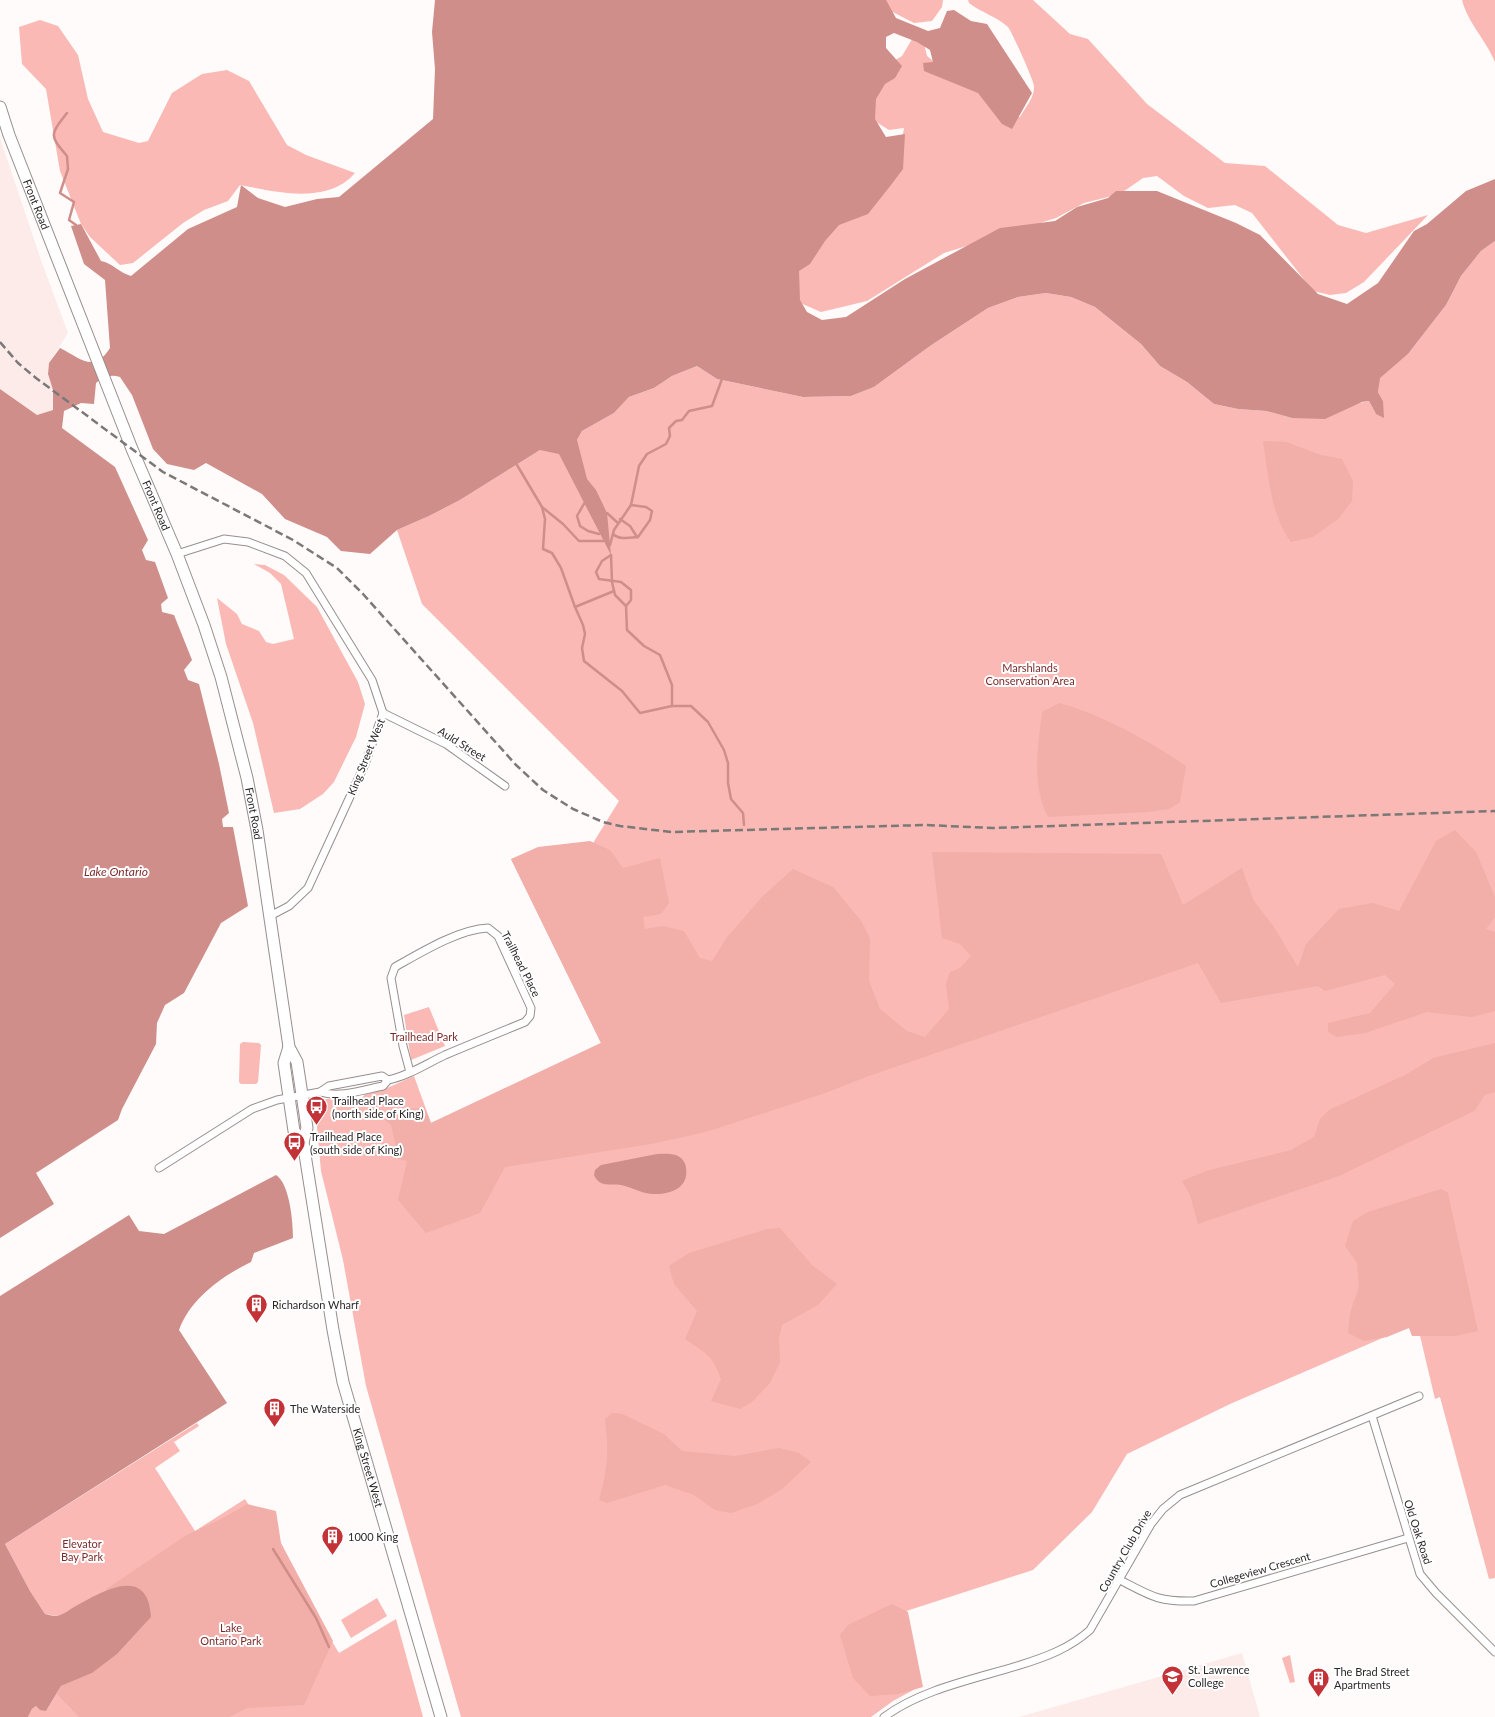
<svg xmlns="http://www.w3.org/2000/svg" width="1495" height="1717" viewBox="0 0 1495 1717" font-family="Lato,sans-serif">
<rect width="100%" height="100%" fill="#fefbfa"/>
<!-- built -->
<g fill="#fdebe9">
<polygon points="0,138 42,263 68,333 49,363 48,374 53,390 53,410 37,415 0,389"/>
<polygon points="1242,1653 1260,1717 1019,1717 1176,1672"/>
</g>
<!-- green -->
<g fill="#fab9b4">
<polygon points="883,0 943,0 942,7 932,21 914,23 885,8"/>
<path d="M968,0H1033L1070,34L1088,39L1147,104L1225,163L1265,166L1338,225L1366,233L1428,215L1364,282L1346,293L1330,295L1313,291L1252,213L1235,205L1208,208L1184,196L1157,176L1143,178L1120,194L1084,203L1056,218L944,253L867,301L821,312L784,296L690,275L837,213L896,174L904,128L889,130L873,120L879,70L902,56L914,36L922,35L927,56L944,69L957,67L1009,116L1020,117C1025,108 1035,97 1034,86C1034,81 1011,30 1008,27C996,16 982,13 969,3Z"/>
<path d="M1462,0H1495V62C1486,40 1468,23 1462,0Z"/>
<path d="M40,20L58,26L78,55L88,99L103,132L139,143L148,141L172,93L202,74L227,70L249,81L287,145L306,155L355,173C327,205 277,192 240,185L228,201L204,210L183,223L133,263L120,265L90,237L81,224L60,171L46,89L22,64L19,27Z"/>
<path d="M1495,241V1578L1489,1579L1440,1397L1435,1399L1417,1323L1230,1404L1127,1454L1092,1512L1033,1570L894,1615L917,1688L893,1701L871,1717H461L366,1386L343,1260L321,1171L315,1105C322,1097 339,1098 349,1096L353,1099L362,1098L365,1094L385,1089L414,1076L431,1123L601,1043L511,859L590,848L619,801L422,604L397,530L429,516L460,500L540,450L577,440L582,431L614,413L629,397L654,388L672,376L697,366L717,379L803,397L851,396L874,387L930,346L988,308L1018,297L1046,293L1071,297L1095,307L1141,344L1160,366L1187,382L1214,404L1238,409L1266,411L1292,418L1369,401L1376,414L1383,401L1378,392L1379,378L1408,354L1446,305L1461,276L1481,251Z"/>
<polygon points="254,564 265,565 284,575 317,607 358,682 365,704 356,737 334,782 323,794 300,809 274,813 253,723 226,644 217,598 237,614 242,624 259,631 266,642 273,644 294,639 281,584 270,573"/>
<polygon points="429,1007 445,1046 411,1060 404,1015"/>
<polygon points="243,1042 259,1043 261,1045 258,1082 256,1084 241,1084 239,1082 240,1044"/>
<polygon points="197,1423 199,1426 174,1442 180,1451 155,1468 195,1531 245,1499 339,1653 396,1619 423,1717 28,1717 32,1709 36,1706 46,1711 61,1686 92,1673 58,1616 45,1614 30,1591 5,1544"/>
<polygon points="377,1598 387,1616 351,1638 341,1620"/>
<polygon points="1290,1655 1295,1682 1290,1683 1282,1658"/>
</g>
<!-- forest -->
<g fill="#f2aea9">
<path d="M1263,441L1286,442L1321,455L1342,459L1353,481L1352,501L1338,519L1313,537L1291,542C1271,516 1268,473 1263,441Z"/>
<path d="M1060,703C1104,716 1148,740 1186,766L1180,802L1169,809L1147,812L1048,817C1031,784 1038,748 1042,712Z"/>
<polygon points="1455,830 1476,852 1495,897 1495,917 1486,929 1495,932 1495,1011 1472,1017 1427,1012 1365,1033 1337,1037 1328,1032 1328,1023 1370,1013 1395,984 1385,975 1325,991 1318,986 1221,1003 1198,963 866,1077 828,1092 706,1132 651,1144 505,1167 480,1213 426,1233 398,1200 407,1161 399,1159 391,1125 385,1120 396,1110 421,1108 424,1106 431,1123 601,1043 511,859 538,847 590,841 610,850 623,868 660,858 669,903 661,914 643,917 645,929 663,926 684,931 700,958 712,961 728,936 762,897 793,869 833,887 862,922 870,939 869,981 880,1009 907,1031 925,1037 949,1009 946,984 950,972 960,968 971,956 960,944 942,938 932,852 1161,854 1183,905 1242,868 1254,901 1274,927 1298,967 1306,944 1339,909 1373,903 1399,911 1436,841"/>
<polygon points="1495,1043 1495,1092 1485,1095 1474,1111 1339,1176 1198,1224 1190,1195 1182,1181 1206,1171 1291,1150 1314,1137 1320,1119 1329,1110 1407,1074 1433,1058"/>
<polygon points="1441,1189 1448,1193 1478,1331 1455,1336 1412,1336 1409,1328 1387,1337 1364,1341 1348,1333 1350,1313 1359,1287 1357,1263 1345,1246 1353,1221 1368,1212"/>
<path d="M780,1228L812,1265L837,1284L818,1305L782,1325L779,1338L780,1362L770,1383L752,1402L740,1409L711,1401L721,1379C712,1354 705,1353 685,1339L697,1311L674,1284L669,1266L689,1253L767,1229Z"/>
<path d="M612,1413L622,1414L664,1434L682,1451L735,1456L779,1448L799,1453L811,1462L781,1490L757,1504L731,1513L715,1510L694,1495L665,1485L607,1503L599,1500C608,1467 609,1453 605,1419Z"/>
<polygon points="247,1504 276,1511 281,1543 333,1641 304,1705 247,1708 229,1717 79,1717 57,1694 61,1686 92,1673 117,1654 151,1617 130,1585 105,1590 185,1536 225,1517"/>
<polygon points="892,1604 908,1612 923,1687 899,1694 870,1696 853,1678 840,1635 848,1625"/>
</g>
<!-- water -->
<g fill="#cf8e89">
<path d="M435,0H886L896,18L928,31L940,28L947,11L954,10L971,21L987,24L1032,93L1012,129L1002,124L978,93L924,71L923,63L933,62L930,50L917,42L894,33L886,37V48L902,66L895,78L885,84L876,99L875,119L886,137L905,134L903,169L891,185L868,214L839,225L825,241L810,264L799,271L800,300L807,312L822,320L846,317L905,279L1000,228L1055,221L1077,207L1108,198L1116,191H1157L1236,223L1260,235L1318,294L1347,304L1378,283L1414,231L1427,224L1466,191L1495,179V241L1481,251L1461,276L1446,305L1408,354L1380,378L1378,392L1383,401L1384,418L1376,414L1369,401L1362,402L1325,419L1292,418L1266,411L1238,409L1214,404L1187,382L1160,366L1141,344L1095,307L1071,297L1046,293L1018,297L988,308L930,346L874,387L851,396L803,397L717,379L697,366L672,376L654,388L629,397L614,413L582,431L577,440L587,479L596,490L607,513L611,555L559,454L540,450L460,500L429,516L397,530L370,554L341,551L327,537L285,519L262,494L206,463L194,470L167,464L153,449L132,395L120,377C110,374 104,377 96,383L94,404L81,403L64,411L62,428L115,467L148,540L142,550L146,560L155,562L168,598L161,604L162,612L174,615L192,660L184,670L188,680L199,684L219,764L229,813L222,819L223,827H233L248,906L221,923L184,993L165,1005L157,1023L156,1044L122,1109L118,1120L36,1173L54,1204L0,1238V389L37,415L53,410V390L48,374L49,363L60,348C80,358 94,374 110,348L105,280L84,264L71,226L81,224L101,261C112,263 120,273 131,276L188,229L237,207L241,185L258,198L285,207L317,199L339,197L433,119L435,69L432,32Z"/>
<path d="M657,1154C664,1154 671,1153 678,1156C682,1158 686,1163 686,1168C689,1187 672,1194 656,1194C644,1195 632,1187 621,1185C610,1184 599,1187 594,1175L595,1170L601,1165Z"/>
<path d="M276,1175C290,1184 293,1223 293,1238L254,1253L251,1262C222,1276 190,1299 179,1330L227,1403L5,1544L30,1591L45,1614C49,1615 54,1616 57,1616C63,1615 69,1610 74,1607C101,1592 148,1563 151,1617L117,1654L92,1673L61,1686L46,1711L40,1710L36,1706L32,1709L28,1717H0V1296L129,1215L139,1231L164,1234Z"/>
</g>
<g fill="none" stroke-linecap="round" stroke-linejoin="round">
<!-- stream -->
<g stroke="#cf8e89" stroke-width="2.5">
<path d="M67,113C50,135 49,135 67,156L68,169L60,193L74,202L69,220L76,225"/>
<polyline points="517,465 542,507 563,524 579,541 603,541"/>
<polyline points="585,502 577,516 580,526 588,531 599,534"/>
<polyline points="542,507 545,519 543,549 552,553 561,568 575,607 583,625 585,634 582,648 584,661 622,691 640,713 672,706 691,706 708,722 724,750 728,763 728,783 731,799 743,813 744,825"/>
<polyline points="607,513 618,523"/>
<polyline points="620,519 630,526 637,537"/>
<path d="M613,534C619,540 629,538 638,537L650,520L652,511L646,507L631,505"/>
<polyline points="610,545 614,530 631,505 639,466 647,454 666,444 670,436 669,428 676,421 682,420 689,411 712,406 722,379"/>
<polyline points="611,555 612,582 615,595 626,606 627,630 644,646 660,655 672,685 672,706"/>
<polyline points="611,555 602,561 596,572 599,579 621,582 631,590 631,600 626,606"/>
<polyline points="575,607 614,591"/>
<polyline points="273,1549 316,1618 329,1647"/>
</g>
<defs>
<g id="street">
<polyline points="177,554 224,539 248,542 285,556 306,573 372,680 383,713 365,764 308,888 289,906 270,916"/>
<polyline points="383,713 446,744 505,786"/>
<path d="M320,1092C340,1098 363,1090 383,1086L388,1080"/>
<path d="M159,1168L252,1109L277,1100L320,1092L329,1086L382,1076L388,1080C408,1076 426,1064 445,1055C471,1044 498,1033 525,1022L530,1016L531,1008L498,936L488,928C459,929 420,953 395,967L391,978L403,1046L410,1072"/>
<polyline points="1372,1416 1420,1574 1436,1593 1495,1652"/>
<path d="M1120,1580C1151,1596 1158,1602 1194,1601L1408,1538"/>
<path d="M884,1717C922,1689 975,1679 1020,1665C1046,1657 1070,1648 1090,1630L1151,1524L1163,1509L1180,1495L1419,1396"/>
</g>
<g id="secondary">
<path id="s1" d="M0,107L9,135L132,449L177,554L204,625L221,677L247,778L257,830L289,1047L297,1062L305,1114L307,1128L303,1142L333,1330L343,1382L441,1717"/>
<polyline points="289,1047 284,1063 294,1131 303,1142"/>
</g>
</defs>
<!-- street casing -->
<use href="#street" stroke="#978f8e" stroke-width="9"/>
<!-- secondary casing -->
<use href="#secondary" stroke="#978f8e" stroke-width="13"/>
<!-- street -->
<use href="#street" stroke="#fff" stroke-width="7"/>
<!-- secondary -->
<use href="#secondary" stroke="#fff" stroke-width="11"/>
<!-- rail -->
<polyline stroke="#7b7878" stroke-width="2.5" stroke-dasharray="8 4" stroke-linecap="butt" points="0,342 18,363 36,378 163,472 293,540 337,568 363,594 516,765 543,790 573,809 603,822 620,826 671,832 925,825 993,828 1495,811"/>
</g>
<!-- icons -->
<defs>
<symbol id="bus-pin" viewBox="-11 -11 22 30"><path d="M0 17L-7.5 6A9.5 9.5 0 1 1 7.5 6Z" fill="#c23237" stroke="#fff"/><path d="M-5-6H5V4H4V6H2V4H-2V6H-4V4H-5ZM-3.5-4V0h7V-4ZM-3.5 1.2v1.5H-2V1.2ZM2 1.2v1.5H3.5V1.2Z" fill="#fff"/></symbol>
<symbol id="building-pin" viewBox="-11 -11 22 30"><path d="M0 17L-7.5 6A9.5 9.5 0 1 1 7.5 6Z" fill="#c23237" stroke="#fff"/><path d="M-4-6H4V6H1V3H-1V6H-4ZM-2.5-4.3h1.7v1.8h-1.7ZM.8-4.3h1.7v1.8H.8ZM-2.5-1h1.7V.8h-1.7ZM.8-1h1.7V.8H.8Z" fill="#fff"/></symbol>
<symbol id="university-pin" viewBox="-11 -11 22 30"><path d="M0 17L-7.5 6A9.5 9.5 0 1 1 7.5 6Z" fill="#c23237" stroke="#fff"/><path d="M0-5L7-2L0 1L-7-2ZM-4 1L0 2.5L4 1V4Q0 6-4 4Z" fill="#fff"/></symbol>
</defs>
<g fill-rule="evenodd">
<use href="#bus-pin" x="304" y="1094" width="25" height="34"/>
<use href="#bus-pin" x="282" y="1130" width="25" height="34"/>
<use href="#building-pin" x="244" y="1292" width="25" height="34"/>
<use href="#building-pin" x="262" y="1396" width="25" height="34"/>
<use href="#building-pin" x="320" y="1524" width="25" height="34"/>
<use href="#university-pin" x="1160" y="1664" width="25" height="34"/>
<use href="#building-pin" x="1306" y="1666" width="25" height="34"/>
</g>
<g text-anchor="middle" stroke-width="4" stroke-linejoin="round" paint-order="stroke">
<!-- street labels -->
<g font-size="11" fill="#2a2727" stroke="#fff">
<text dy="4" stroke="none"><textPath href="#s1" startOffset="104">Front Road</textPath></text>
<text dy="4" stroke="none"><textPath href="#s1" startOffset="428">Front Road</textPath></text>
<text transform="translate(462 744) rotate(32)" y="4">Auld Street</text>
<text transform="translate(366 757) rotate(-68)" y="4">King Street West</text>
<text dy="4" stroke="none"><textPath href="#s1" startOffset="752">Front Road</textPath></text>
<text transform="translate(521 964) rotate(63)" y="4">Trailhead Place</text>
<text dy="4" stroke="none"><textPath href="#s1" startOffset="1419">King Street West</textPath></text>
<text transform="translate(1418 1532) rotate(72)" y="4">Old Oak Road</text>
<text transform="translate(1125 1551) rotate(-60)" y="4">Country Club Drive</text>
<text transform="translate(1260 1570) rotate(-16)" y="4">Collegeview Crescent</text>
</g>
<!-- park labels -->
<g font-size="11" fill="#7c2c2b" stroke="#fff">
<text x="1030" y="672">Marshlands<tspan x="1030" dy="13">Conservation Area</tspan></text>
<text x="424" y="1041">Trailhead Park</text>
<text x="82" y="1548">Elevator<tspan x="82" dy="13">Bay Park</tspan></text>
<text x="231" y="1632">Lake<tspan x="231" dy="13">Ontario Park</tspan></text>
</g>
<!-- poi labels -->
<g font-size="11" fill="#2a2727" stroke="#fff" text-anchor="start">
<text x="332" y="1105">Trailhead Place<tspan x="332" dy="13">(north side of King)</tspan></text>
<text x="310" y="1141">Trailhead Place<tspan x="310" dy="13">(south side of King)</tspan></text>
<text x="272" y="1309">Richardson Wharf</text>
<text x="290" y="1413">The Waterside</text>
<text x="348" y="1541">1000 King</text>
<text x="1188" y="1674">St. Lawrence<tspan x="1188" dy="13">College</tspan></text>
<text x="1334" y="1676">The Brad Street<tspan x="1334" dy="13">Apartments</tspan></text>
</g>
<!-- water labels -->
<g font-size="12" font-style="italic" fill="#7e2e2d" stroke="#fff">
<text x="116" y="876">Lake Ontario</text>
</g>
</g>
</svg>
